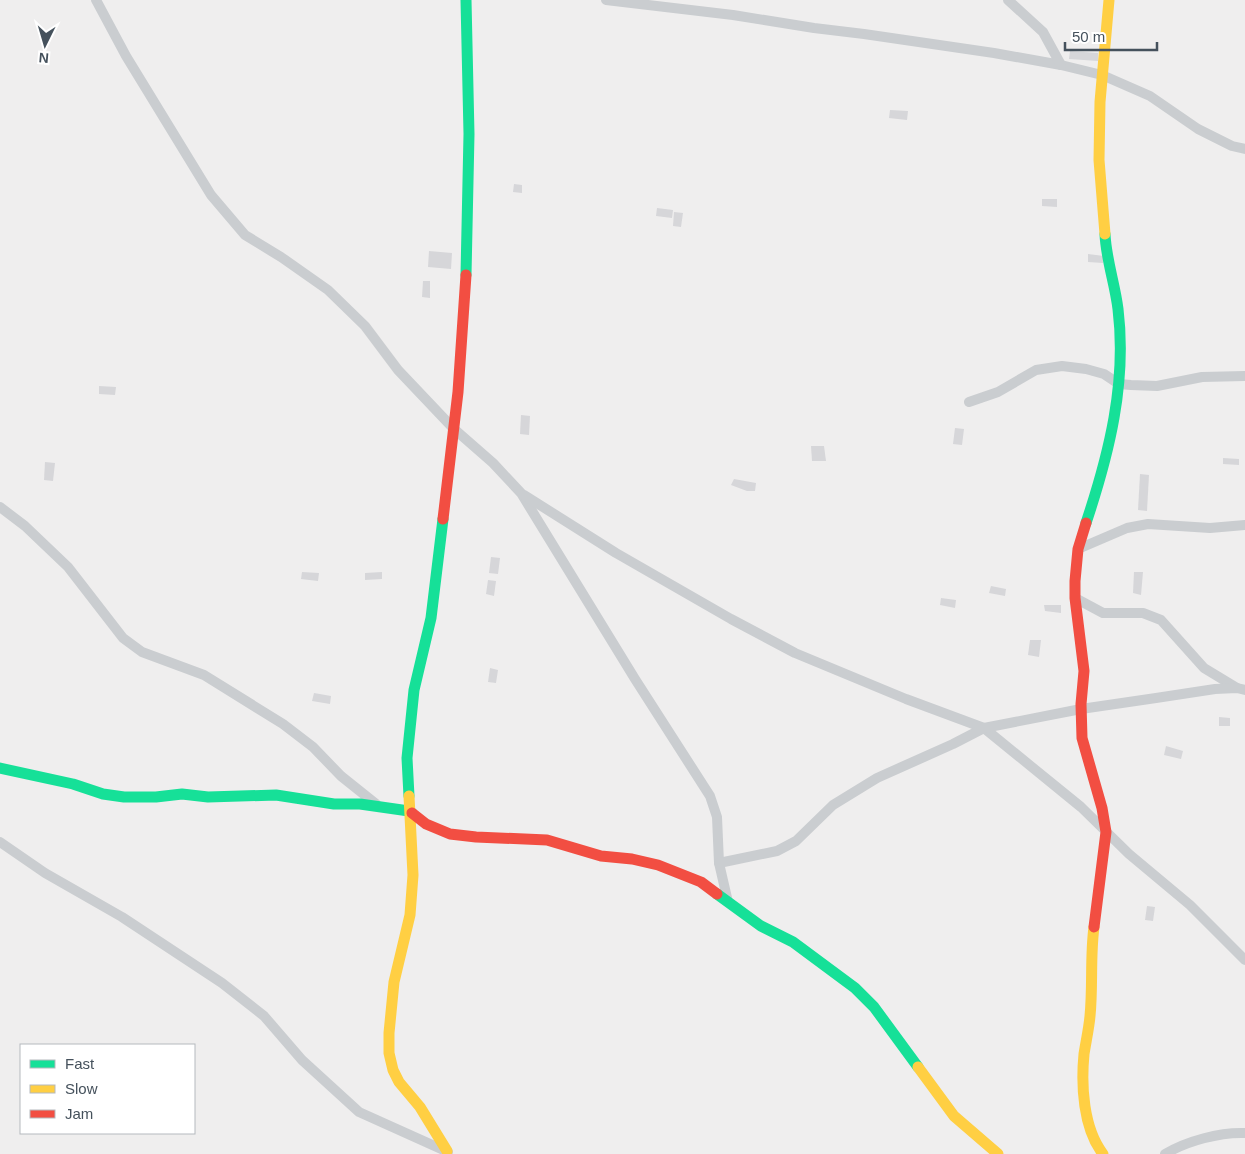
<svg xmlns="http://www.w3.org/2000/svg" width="1245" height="1154" viewBox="0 0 1245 1154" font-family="Arial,sans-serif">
<rect width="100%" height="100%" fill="#efeeee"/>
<!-- building -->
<g fill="#d6d6d9">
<polygon points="1070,51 1098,53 1098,61 1069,59"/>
<polygon points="890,110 908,111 907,120 889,118"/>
<polygon points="514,184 522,185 522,193 513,192"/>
<polygon points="1042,199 1057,199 1057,207 1042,206"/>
<polygon points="657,208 673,210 672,218 656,216"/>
<polygon points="674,212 683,213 681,227 673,226"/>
<polygon points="429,251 452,253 451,269 428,267"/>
<polygon points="1088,254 1104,256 1103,263 1088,262"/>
<polygon points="423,281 430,281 430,298 422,297"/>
<polygon points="99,386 116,387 115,395 99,394"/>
<polygon points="521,415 530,416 529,435 520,434"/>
<polygon points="955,428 964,429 962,445 953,444"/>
<polygon points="811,446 824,446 826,461 812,461"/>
<polygon points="1223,458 1239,459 1239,465 1223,464"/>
<polygon points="45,462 55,463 53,481 44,480"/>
<polygon points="1140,474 1149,475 1147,511 1138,510"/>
<polygon points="734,479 756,483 755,491 747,491 731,485"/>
<polygon points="491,557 500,558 498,574 489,573"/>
<polygon points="302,572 319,573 318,581 301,579"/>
<polygon points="382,572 382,579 365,580 365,573"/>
<polygon points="1134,572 1143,572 1141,595 1133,593"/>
<polygon points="488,580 496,581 494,596 486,594"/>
<polygon points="991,586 1006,589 1005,596 989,593"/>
<polygon points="941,598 956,600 955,608 940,605"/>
<polygon points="1044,605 1061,605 1061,613 1045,611"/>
<polygon points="1030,640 1041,640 1039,657 1028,655"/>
<polygon points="490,668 498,670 496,683 488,682"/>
<polygon points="314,693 331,696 330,704 312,701"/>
<polygon points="1219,717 1230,718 1230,726 1219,726"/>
<polygon points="1166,746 1183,751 1181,759 1164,755"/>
<polygon points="1147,906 1155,907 1153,921 1145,920"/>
</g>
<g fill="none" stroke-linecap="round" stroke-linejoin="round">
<!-- street -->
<g stroke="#cacdd0" stroke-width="10">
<polyline points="96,0 126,56 211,195 245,235 281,257 328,290 365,326 398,370 453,428 493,463 521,493 635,679 710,796 717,817 719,863 728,902"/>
<polyline points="606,0 733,15 814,28 864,34 994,53 1061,65 1102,75 1150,96 1198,129 1232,146 1245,149"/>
<polyline points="1008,0 1043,32 1061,65"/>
<polyline points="969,402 998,392 1036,370 1062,366 1086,369 1104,374 1119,384 1131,385 1157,386 1202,377 1245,376"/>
<polyline points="524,495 616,553 731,619 795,653 906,699 984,728 1081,807 1129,854 1190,905 1245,960"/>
<polyline points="0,507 25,526 68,567 123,638 142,652 204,675 283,724 313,747 341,776 376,804"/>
<polyline points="1078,549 1127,528 1148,524 1210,528 1245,525"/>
<polyline points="1075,598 1103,613 1143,613 1161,620 1204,668 1237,688"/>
<polyline points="0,842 45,873 122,917 222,983 264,1016 302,1060 359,1112 448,1152"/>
<polyline points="719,863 777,851 796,841 833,805 877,778 953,744 984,728 1081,709 1156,698 1215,689 1237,688 1245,690"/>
<path d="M1165,1154C1187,1141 1220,1132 1245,1133"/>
</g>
<!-- fast -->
<g stroke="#16e098" stroke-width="11">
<polyline points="466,275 469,134 466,0"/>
<path d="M1086,523C1109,454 1127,383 1118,309C1115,284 1106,259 1105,234"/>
<polyline points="0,768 73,784 103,794 124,797 156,797 182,794 208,797 276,795 334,804 360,804 409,811 412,813"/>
<polyline points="409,796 407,758 414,690 431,618 443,519"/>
<polyline points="717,894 761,926 793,942 855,988 874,1007 918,1067"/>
</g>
<!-- slow -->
<g stroke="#ffcf43" stroke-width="11">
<polyline points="1105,234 1099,160 1100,102 1109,0"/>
<polyline points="409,796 413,875 410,915 394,982 389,1033 389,1053 393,1070 399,1082 420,1107 447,1151"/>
<path d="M1094,927C1090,957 1093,986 1090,1016C1089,1028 1086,1041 1084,1054C1081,1085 1083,1128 1103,1154"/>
<polyline points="918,1067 954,1116 998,1154"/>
</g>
<!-- jam -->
<g stroke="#f24e42" stroke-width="11">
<polyline points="443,519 458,392 466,275"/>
<polyline points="1086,523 1078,549 1075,581 1075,598 1084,671 1081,704 1082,738 1102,808 1106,832 1094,927"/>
<polyline points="412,813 426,824 450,834 476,837 547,840 601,856 632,859 658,865 701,882 717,894"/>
</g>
</g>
<!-- legend -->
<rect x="20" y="1044" width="175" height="90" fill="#ffffff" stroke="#b5b9be"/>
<rect x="30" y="1060" width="25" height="8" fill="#16e098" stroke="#b5b9be"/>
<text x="65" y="1069" font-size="15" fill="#45515c">Fast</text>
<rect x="30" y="1085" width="25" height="8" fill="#ffcf43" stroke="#b5b9be"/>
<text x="65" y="1094" font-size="15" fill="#45515c">Slow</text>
<rect x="30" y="1110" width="25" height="8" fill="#f24e42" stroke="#b5b9be"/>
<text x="65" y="1119" font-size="15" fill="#45515c">Jam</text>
<!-- north arrow -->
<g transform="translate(45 45) rotate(185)" stroke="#ffffff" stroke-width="4" paint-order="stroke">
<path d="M0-4L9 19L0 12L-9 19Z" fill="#45515c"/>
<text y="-8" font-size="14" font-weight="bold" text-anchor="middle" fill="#45515c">N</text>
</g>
<!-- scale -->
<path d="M1065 42v8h92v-8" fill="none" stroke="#45515c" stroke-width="2.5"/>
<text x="1072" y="42" font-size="15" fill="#45515c" stroke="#ffffff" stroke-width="4" paint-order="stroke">50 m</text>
</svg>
